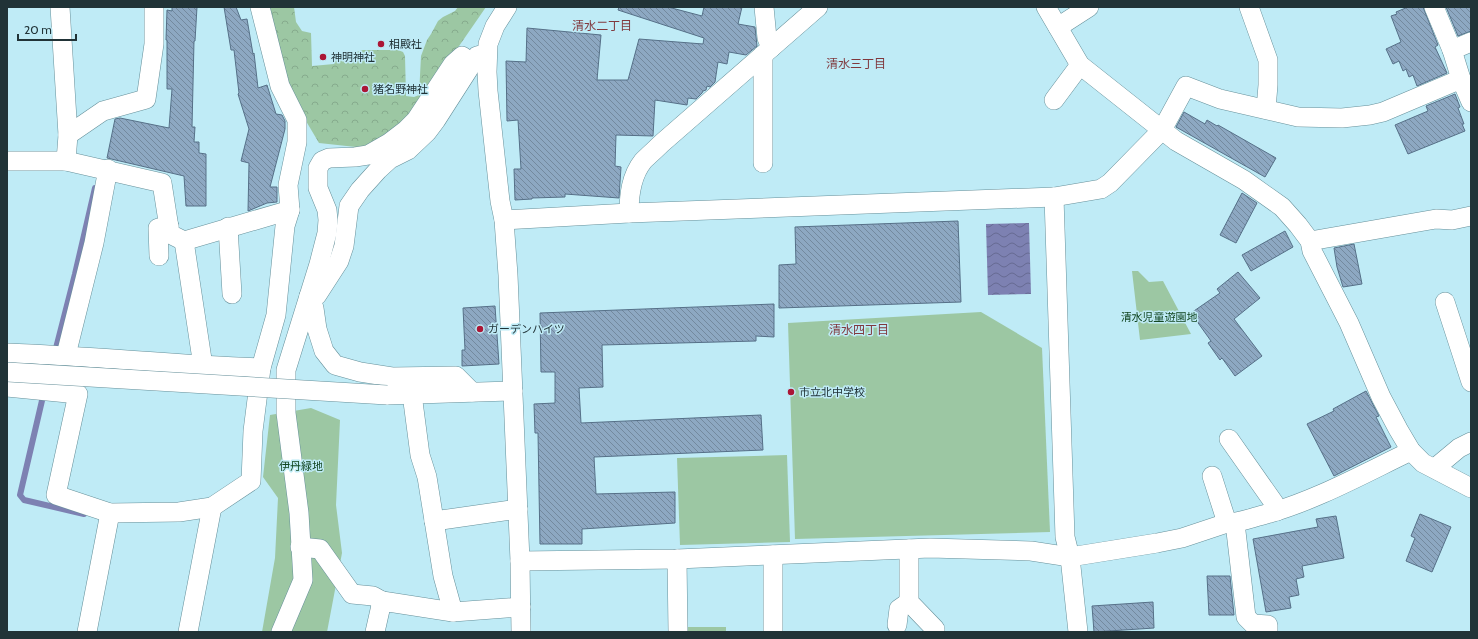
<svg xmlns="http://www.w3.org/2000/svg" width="1478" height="639" viewBox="0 0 1478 639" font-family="Cabin,'Noto Sans JP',sans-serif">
<defs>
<pattern id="forest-crowns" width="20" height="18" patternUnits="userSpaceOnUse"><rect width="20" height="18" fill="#9cc7a3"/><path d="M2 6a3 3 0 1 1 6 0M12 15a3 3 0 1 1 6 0" fill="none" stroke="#86ab8d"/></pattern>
<pattern id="water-waves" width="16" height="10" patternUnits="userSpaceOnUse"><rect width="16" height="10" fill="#7d81b2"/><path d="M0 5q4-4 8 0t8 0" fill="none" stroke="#666a92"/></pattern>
<pattern id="building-back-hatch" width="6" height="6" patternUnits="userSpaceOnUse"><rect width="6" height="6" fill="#8da8c2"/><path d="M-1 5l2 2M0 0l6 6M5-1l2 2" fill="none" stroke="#73899e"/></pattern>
</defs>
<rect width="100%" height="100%" fill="#bfebf6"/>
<!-- forest -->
<polygon fill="url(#forest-crowns)" points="264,7 308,7 294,7 296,22 302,31 311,33 312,66 334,64 334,59 363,50 398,50 403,52 405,56 406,96 414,97 419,95 421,56 427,40 431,34 438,21 443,17 455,11 458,7 486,7 408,120 365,148 319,143 303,116 277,61"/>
<!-- park -->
<g fill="#9cc7a3">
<polygon points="1132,271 1138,271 1149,282 1163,281 1191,334 1140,340"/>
<polygon points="981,312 1042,348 1050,532 795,539 788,323"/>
<polygon points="311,408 340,420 336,505 342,553 327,632 262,632 275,558 278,498 263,477 270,415"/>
<polygon points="787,455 790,542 680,545 677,458"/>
<polygon points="688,627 726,627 726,632 681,632 688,631"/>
</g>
<!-- water -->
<polygon fill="url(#water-waves)" points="1029,223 1031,294 988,295 986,224"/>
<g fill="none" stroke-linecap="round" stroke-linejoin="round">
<!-- stream -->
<g stroke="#7d81b2" stroke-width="6">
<polyline points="55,352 75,274 95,188"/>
<polyline points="44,392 20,495 24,500 84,514"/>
</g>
</g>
<!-- building -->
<g fill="url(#building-back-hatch)" stroke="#567088">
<polygon points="172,7 197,7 195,41 194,41 192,127 195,127 194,142 199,142 199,153 206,154 206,206 186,206 184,176 107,158 115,119 120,118 169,128 172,89 167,89 167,40 166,40 167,10 172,11"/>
<polygon points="224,7 236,7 241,20 247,19 253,54 254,53 258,88 267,85 276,114 282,115 285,121 285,129 270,187 277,187 277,202 267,203 248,211 249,163 241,161 249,129 238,94 239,93 234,50 231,50"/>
<polygon points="619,7 668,7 702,16 704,7 742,7 738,24 755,27 757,46 746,55 729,52 727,64 718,62 715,82 710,87 707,86 706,90 703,91 702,93 696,99 688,98 687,105 655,100 653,136 616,135 615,166 621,167 619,198 565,194 565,197 532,198 532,199 515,200 514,169 521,169 518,120 507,121 506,61 526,62 527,28 601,35 597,80 628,80 639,39 703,44 704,38 618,10"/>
<polygon points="1408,7 1423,7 1438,45 1435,47 1447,73 1417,86 1413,75 1409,77 1406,69 1403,71 1399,61 1393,64 1386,49 1401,42 1391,16 1397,14 1396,12"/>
<polygon points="1446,7 1471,7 1471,31 1458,36"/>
<polygon points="1455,94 1460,107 1458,108 1464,124 1462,124 1465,131 1408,154 1395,125 1428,111 1426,106"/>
<polygon points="1184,112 1205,124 1207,120 1217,126 1218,125 1276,158 1265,177 1176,127"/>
<polygon points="1242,193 1257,203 1236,243 1220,235"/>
<polygon points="958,221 961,302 779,308 779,265 796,264 795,227"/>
<polygon points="1285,231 1293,247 1251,271 1242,255"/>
<polygon points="1354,244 1362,284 1343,287 1337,267 1334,248"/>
<polygon points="1238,272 1260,298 1234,319 1262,356 1235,376 1222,358 1220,360 1208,343 1211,341 1191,313 1220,293 1217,289"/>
<polygon points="774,304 774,337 756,336 756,341 602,345 603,387 579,388 581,423 761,415 763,450 594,457 596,494 675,492 675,523 582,529 582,544 540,544 538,433 535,433 534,404 555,403 555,372 541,372 540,313"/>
<polygon points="495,306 499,364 462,366 462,350 465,350 463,308"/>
<polygon points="1366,391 1379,416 1376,417 1391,447 1334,476 1307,424 1334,411 1333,409"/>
<polygon points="1420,514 1451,527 1432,572 1406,561 1415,538 1411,536"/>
<polygon points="1336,516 1344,558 1302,566 1304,577 1296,579 1299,595 1289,597 1291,608 1266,612 1253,539 1318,527 1316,519"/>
<polygon points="1207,576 1230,576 1234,615 1209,615"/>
<polygon points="1153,602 1154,628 1094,632 1092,606"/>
</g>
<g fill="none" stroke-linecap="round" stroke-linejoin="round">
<defs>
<g id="minor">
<polyline points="60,7 68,135"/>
<polyline points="507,7 495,26 488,44 487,72 488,91 500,201 504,220 508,275 520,561 521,632"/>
<polyline points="764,7 767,38 771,48"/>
<polyline points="1046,7 1080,65 1176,141 1244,180 1282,207 1298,225 1310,241 1312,251 1349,323 1381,397 1398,429 1411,451 1423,463 1471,488"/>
<polyline points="1249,7 1268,60 1268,85 1266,109"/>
<polyline points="1434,7 1452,50 1461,79 1471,102"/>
<polyline points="1058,27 1089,7"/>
<polyline points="1452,50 1471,42"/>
<polyline points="1054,100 1080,65"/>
<polyline points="7,161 66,161 162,183 170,234 184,241 290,210 288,185 297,142 297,120 280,86 260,7"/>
<polyline points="66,161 68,135 103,111 146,99 154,44 154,7"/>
<polyline points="763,163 763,55"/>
<polyline points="1054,197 1065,537 1070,557 1078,632"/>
<path d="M629,213C629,195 631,176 643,161C649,155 656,149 662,143L818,7"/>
<polyline points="504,220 629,213 1054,197 1101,189 1110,183 1162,130 1186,86 1220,99 1298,117 1342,118 1370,115 1383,112 1461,79"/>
<polyline points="228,227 232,294"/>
<polyline points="184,241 203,366"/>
<polyline points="1310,241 1436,219 1452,220 1471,216"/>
<polyline points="159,256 158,228 169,226"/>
<polyline points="1445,302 1471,382"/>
<path d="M7,353C92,356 176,365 261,368L276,315L285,226L290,210"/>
<polyline points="66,355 94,243 108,169"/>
<polyline points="7,387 78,394 56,495 110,513 179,512 212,507 251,481 253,431 261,368"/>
<polyline points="472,392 456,376 392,377 360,372 335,365 324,351 317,329 314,308 309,296 317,295 339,261 344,246 349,206 360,190 378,170 390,159 408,150 427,132 436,120 477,56 481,55"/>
<polyline points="412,394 420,455 427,477 443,576 453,612"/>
<polyline points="387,395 513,391"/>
<polyline points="1229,439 1274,503 1277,511"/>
<polyline points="1435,468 1459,448 1471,442"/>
<polyline points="1212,476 1227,523"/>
<polyline points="434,521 518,509"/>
<polyline points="1235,523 1246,617 1253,624 1268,625 1268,632"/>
<polyline points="300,547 320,549 352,594 373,596 382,601"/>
<polyline points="909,549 909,602 935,629 935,632"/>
<polyline points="677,559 678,632"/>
<path d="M520,561L677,559L930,548L1031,551L1070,557L1157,543L1182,538L1227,523C1239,523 1251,518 1263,515C1315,501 1363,474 1411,451"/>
<polyline points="897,625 899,609 909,602"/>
<polyline points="87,632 110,513"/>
<polyline points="188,632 212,507"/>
<polyline points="281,632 303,580 299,513 286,413 286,370 319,264 327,233 328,220 327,210 318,188 318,168 322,161 329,158 355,157 368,155 389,143 406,130 416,120 453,64 462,56 472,63"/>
<polyline points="375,632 382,601 453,612 521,607"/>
<polyline points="773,632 773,555"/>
</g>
</defs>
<!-- minor casing -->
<use href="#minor" stroke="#66909a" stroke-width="20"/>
<!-- minor -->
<use href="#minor" stroke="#fff" stroke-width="19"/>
<defs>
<polyline id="minor-bridge" points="7,372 387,395"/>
</defs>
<!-- minor-bridge casing -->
<use href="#minor-bridge" stroke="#66909a" stroke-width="20" stroke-linecap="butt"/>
<!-- minor-bridge -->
<use href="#minor-bridge" stroke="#fff" stroke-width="19"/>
</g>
<!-- markers -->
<g fill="#ab1635" stroke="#bfebf6" stroke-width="1.5">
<circle cx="381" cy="44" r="4"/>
<circle cx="323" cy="57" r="4"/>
<circle cx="365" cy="89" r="4"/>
<circle cx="480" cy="329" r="4"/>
<circle cx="791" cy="392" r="4"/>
</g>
<g text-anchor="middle" stroke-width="3" stroke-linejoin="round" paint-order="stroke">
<!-- poi labels -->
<g font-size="11" fill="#213337" stroke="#bfebf6" text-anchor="start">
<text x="389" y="48">相殿社</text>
<text x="331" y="61">神明神社</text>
<text x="373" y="93">猪名野神社</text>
<text x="488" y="333">ガーデンハイツ</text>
<text x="799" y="396">市立北中学校</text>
</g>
<!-- park labels -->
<g font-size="11" fill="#124621" stroke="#bfebf6">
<text x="1159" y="321">清水児童遊園地</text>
<text x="301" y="470">伊丹緑地</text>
</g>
<!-- neighbourhood labels -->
<g font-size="12" fill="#80383d" stroke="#bfebf6">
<text x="602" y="30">清水二丁目</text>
<text x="856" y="68">清水三丁目</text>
<text x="859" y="334">清水四丁目</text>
</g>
</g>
<!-- border -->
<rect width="1478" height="639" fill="none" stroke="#213337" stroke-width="16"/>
<!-- scale -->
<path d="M18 34v6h58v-6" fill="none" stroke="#213337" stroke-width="2"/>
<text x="24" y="34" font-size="12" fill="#213337" stroke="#bfebf6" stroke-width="3" paint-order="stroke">20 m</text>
</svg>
